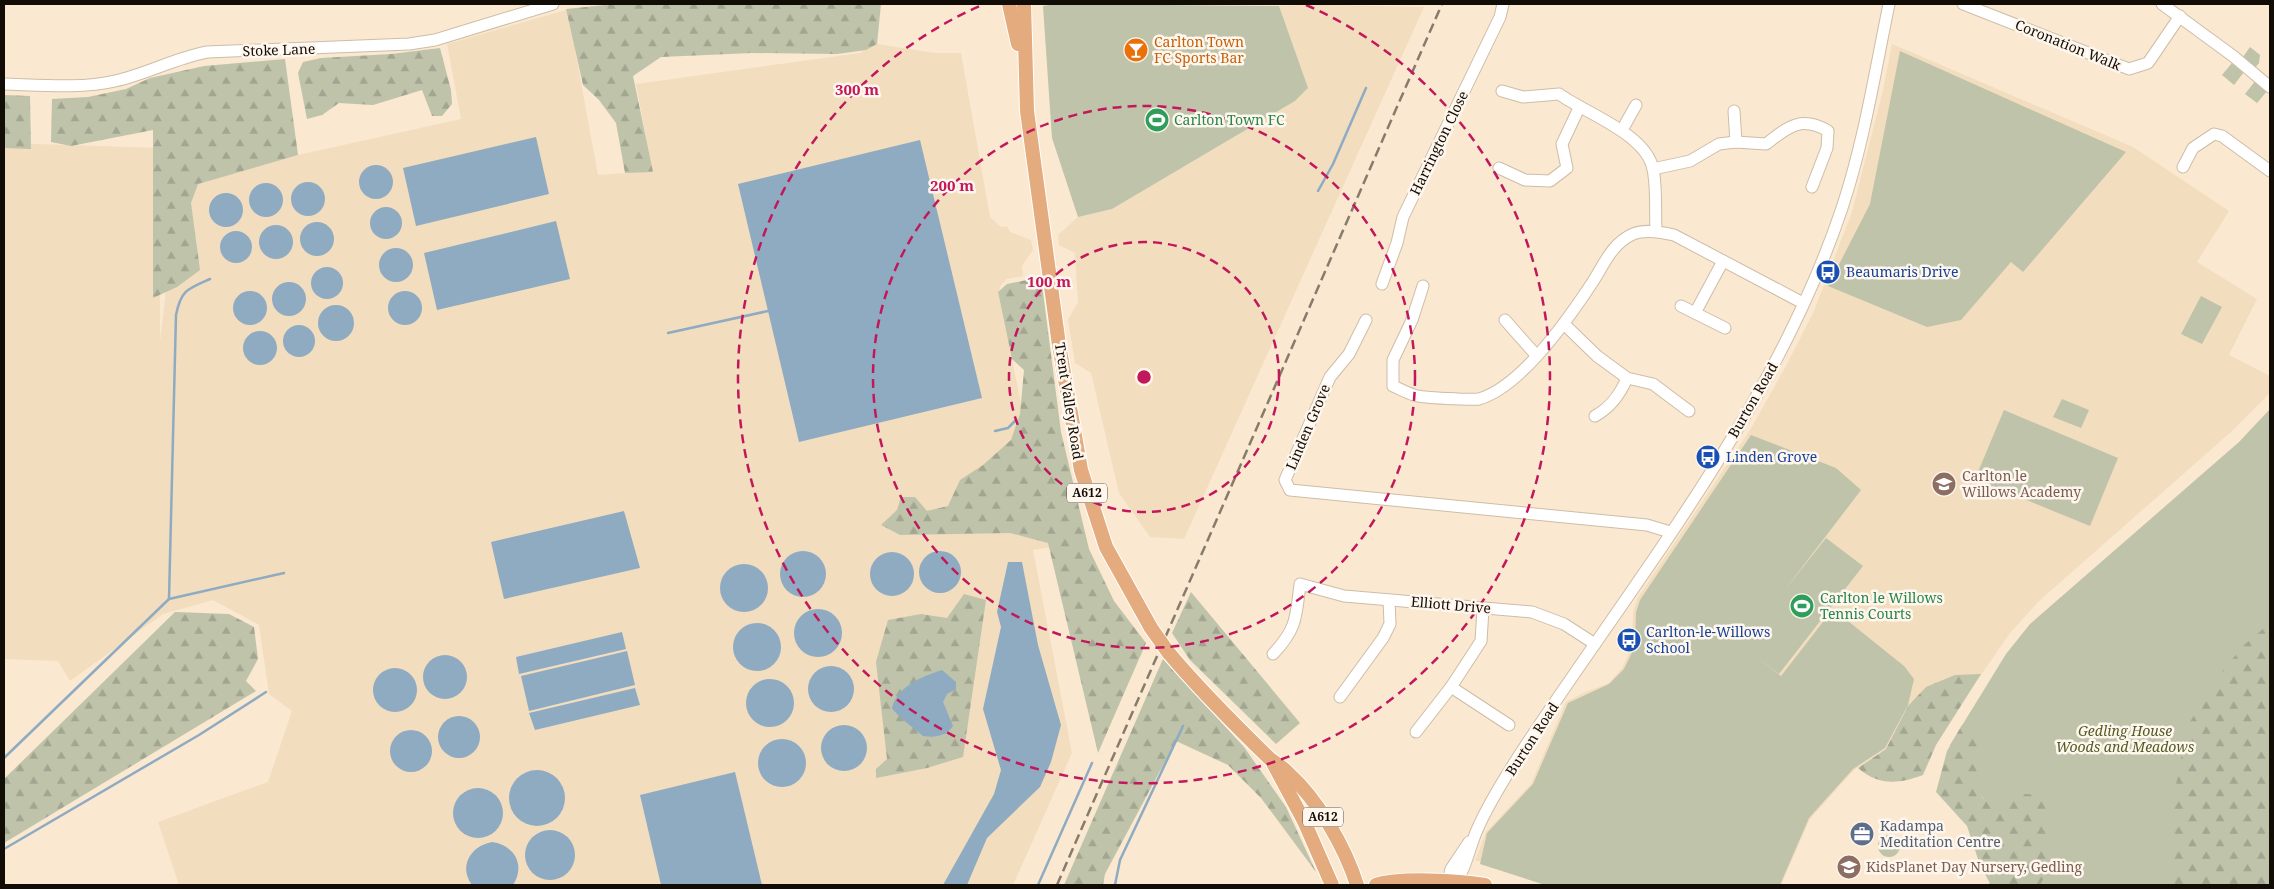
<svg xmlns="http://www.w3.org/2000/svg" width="2274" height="889" viewBox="0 0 2274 889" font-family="'Noto Serif',serif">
<defs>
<pattern id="forest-firs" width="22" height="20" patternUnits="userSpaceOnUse" patternTransform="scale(1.25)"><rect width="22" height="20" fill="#bec3aa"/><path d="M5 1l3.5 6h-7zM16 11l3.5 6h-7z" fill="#a2a691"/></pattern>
</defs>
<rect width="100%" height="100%" fill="#fae8d1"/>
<!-- built -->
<g fill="#f2ddbf">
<polygon points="1319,5 1424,7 1184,539 1150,537 1119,493 1091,373 1075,363 1068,320 1078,302 1075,253 1059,245 1058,235 1078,217 1112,209 1295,101 1307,89 1279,6"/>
<polygon points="566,10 573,39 598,175 652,171 636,84 860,53 877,44 935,53 961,53 990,217 1001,227 1007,226 1010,232 1031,240 1033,250 1022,266 1023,276 1007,279 1001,285 998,293 1051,547 1033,550 1072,753 1013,885 179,885 158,822 268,782 292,711 269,694 259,625 213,600 163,614 70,681 58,661 4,659 4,143 160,148 160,341 178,189 298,155 461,119 447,44"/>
<polygon points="1892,44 2133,147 2229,211 2197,262 2257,299 2229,355 2270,376 2270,393 2231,432 2039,601 2010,633 1967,695 1854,770 1810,819 1781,885 1583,885 1514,863 1475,861 1486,832 1531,784 1566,702 1583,693 1609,683 1622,668 1632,647 1633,612 1637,599 1750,430 1786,366 1814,311 1852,212 1883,90"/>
</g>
<!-- green -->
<g fill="#bec3aa">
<polygon points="1054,4 1279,6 1308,88 1295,101 1112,209 1078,217 1052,138 1043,6"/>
<polygon points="2250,47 2260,55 2259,63 2255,68 2243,57"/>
<polygon points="1900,51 2126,152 2023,272 2011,262 1961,320 1927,327 1828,286 1870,204"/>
<polygon points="2232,63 2244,72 2234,85 2222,75"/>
<polygon points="2256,80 2268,90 2257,103 2245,94"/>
<polygon points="2201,296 2222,307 2202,344 2181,334"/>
<polygon points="2062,399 2089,410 2081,428 2053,417"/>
<polygon points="2270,409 2270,885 2013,885 2014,847 1950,745 2006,654 2030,624 2239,442"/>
<polygon points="2004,410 2118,458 2090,526 1975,479"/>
<polygon points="1751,435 1836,468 1861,490 1784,591 1826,538 1863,566 1779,674 1754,655 1781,676 1833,609 1904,666 1914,679 1908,705 1885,748 1853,769 1809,818 1780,885 1545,885 1480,864 1487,833 1533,784 1568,703 1609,684 1624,669 1635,646 1636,612 1640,600"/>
<circle cx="1889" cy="846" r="11"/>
</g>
<!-- forest -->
<g fill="url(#forest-firs)">
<polygon points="615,4 881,4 877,44 866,50 837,54 752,53 661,57 633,76 653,172 625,173 616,123 599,100 583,85 566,9"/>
<polygon points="440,48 451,90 452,104 442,116 432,116 422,90 373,105 339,103 322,115 307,119 298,73 303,62 321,58 391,54"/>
<polygon points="285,59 298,155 198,184 191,203 200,270 177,287 153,298 153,130 71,146 51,142 52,99 88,97 126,89 150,78 204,66"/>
<polygon points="4,95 30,96 31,149 4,148"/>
<polygon points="1041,277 1061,432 1089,549 1114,601 1146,643 1098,753 1048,543 1010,533 900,535 881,525 897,510 901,497 915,497 927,511 948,506 960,480 983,465 1011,440 1020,414 1024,370 1012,359 998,292 1007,284"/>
<polygon points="1191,592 1300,723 1276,744 1190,660 1172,633"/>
<polygon points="964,594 986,600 963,757 927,768 876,778 876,769 887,759 876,662 888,620 921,614 947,618"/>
<polygon points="175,612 229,614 254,627 258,659 246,681 256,691 4,843 4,779"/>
<polygon points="2270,623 2270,885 2170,885 2175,790 2187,727 2215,680 2244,645"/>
<polygon points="1163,659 1244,747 1286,807 1316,872 1261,798 1228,765 1176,741 1105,874 1103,885 1064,885"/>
<path d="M1981,674L1936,745L1923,775C1898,784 1879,786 1858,768L1886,749L1908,706L1926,687L1955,675Z"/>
<path d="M1962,725C1967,731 1976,739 1978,747C1982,764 1969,807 2000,805C2009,804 2014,799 2021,795C2026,793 2032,795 2037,795L2049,811L2048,870L2040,885H1988L1990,883L1980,865L1967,826L1936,792L1947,751Z"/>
</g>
<!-- water -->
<g fill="#8eabc2">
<polygon points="536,137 549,194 416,226 403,168"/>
<polygon points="920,140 982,398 799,442 738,184"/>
<circle cx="376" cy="182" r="17"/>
<circle cx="308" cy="199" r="17"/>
<circle cx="266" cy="200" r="17"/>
<circle cx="226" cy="210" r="17"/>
<circle cx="386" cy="223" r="16"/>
<polygon points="556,221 570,279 437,310 424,253"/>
<circle cx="317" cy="239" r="17"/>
<circle cx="276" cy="242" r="17"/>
<circle cx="236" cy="247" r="16"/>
<circle cx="396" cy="265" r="17"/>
<circle cx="327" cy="283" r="16"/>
<circle cx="289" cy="299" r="17"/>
<circle cx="250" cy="308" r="17"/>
<circle cx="405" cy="308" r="17"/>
<circle cx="336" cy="323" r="18"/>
<circle cx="299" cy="341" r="16"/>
<circle cx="260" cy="348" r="17"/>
<polygon points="624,511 640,568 504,599 491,542"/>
<circle cx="940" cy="572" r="21"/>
<circle cx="803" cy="574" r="23"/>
<circle cx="892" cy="574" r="22"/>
<polygon points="1008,562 1022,562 1038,645 1061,725 1051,762 1040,787 987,838 967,885 943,885 994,794 1001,770 983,709 1001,627 997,612"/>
<circle cx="744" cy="588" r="24"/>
<circle cx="818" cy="633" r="24"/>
<circle cx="757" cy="647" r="24"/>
<polygon points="622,632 626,649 519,674 516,657"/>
<polygon points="627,651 635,685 529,711 521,676"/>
<circle cx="445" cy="677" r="22"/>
<circle cx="831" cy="689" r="23"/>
<circle cx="395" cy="690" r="22"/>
<path d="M942,670L956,682V689L947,694L943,702L953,726C946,736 935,738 923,736C915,729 896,715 892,708C898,686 921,677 942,670Z"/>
<circle cx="770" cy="703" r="24"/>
<polygon points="635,688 640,705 535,730 529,713"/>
<circle cx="459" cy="737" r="21"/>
<circle cx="844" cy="748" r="23"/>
<circle cx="411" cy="751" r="21"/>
<circle cx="782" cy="763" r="24"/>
<circle cx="537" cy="798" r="28"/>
<polygon points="735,772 762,885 661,885 640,795"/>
<circle cx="478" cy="813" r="25"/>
<circle cx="550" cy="855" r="25"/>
<path d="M492,842C514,845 526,865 513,885H472C458,866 471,846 492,842Z"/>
</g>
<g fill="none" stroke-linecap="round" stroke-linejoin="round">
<!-- stream -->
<g stroke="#8eabc2" stroke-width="2.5">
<polyline points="1318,191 1333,164 1366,88"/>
<polyline points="668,333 768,311"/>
<polyline points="995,431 1008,428 1016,420"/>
<path d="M169,599L176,315C181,290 187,289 210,279"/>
<polyline points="4,758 169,599 284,573"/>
<polyline points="4,849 199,735 266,692"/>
<polyline points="1038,885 1092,763"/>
<polyline points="1115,885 1120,860 1183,726"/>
</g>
<defs>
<g id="minor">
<polyline points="1963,4 2129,69 2148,63 2180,16"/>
<polyline points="2162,4 2233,56 2270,87"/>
<path d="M4,84C38,85 82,89 115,81C147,74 175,58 207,52L409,44L435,40L553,4"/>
<path d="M1502,91L1523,97L1559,94C1587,114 1646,134 1653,169C1657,189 1655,211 1656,231"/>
<polyline points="1734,111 1736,142"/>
<polyline points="1622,130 1636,105"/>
<polyline points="2183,167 2193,148 2214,134 2222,136 2270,171"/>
<polyline points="1499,168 1525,180 1550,181 1567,168 1562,144 1579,108"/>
<path d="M1653,169L1690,161L1719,144L1736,142L1766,144C1788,127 1801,115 1828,131L1827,148L1812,187"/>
<polyline points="1382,284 1397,243 1403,217 1500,17 1503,4"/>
<path d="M1423,286L1412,320L1393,360V386C1400,389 1407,393 1414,395C1421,398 1473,400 1479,399C1521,387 1569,318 1592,283C1604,265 1611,244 1633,234C1645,229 1661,232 1674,235L1803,303"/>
<polyline points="1681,306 1725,328"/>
<polyline points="1695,313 1723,261"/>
<polyline points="1366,320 1349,354 1330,377 1285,480 1290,490 1647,525 1670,532"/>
<polyline points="1505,320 1536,355"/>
<polyline points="1564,324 1597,356 1627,378 1653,384 1689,411"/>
<path d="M1595,416C1611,407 1620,395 1627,378"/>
<path d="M1273,654C1297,629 1296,617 1300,584L1344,596L1532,612L1564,624L1595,644"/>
<polyline points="1451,687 1509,725"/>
<polyline points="1340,697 1383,638 1390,624 1389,600"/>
<polyline points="1416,732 1451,687 1481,641 1483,609"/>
<polyline points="1447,885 1451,869 1469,842"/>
<path d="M1454,885C1466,869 1469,848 1477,830C1489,802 1507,774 1524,748C1639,574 1775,408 1842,208C1864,142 1875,72 1889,4"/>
</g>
<g id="major">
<polyline points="1009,4 1018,44"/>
<polyline points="1024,4 1027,111 1059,345 1081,470 1106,547 1151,628"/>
<path d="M1168,652C1199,689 1235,725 1270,759C1276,764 1283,767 1288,773C1318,800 1345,847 1357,885"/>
<polyline points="1274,765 1304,821 1332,885"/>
<path d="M1376,885C1401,877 1459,881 1485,885"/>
</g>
</defs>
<!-- minor casing -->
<use href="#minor" stroke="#cebda7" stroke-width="13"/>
<!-- major casing -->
<use href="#major" stroke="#fff" stroke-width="16"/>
<!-- minor -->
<use href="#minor" stroke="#fff" stroke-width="11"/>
<!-- major -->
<use href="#major" stroke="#e3ab7e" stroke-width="14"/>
<!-- rail -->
<polyline stroke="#877b6c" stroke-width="2.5" stroke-dasharray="10 5" stroke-linecap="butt" points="1057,885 1442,4"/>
<defs>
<polyline id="major-bridge" points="1151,628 1168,652"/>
</defs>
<!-- major-bridge casing -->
<use href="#major-bridge" stroke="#fff" stroke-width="16" stroke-linecap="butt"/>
<!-- major-bridge -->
<use href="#major-bridge" stroke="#e3ab7e" stroke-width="14"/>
</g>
<!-- distance rings -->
<g fill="none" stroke="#c2185b" stroke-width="2.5" stroke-dasharray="9 6">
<circle cx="1144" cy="377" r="135"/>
<circle cx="1144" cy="377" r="271"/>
<path d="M1306 5A406 406 0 1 1 982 5"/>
</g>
<!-- icons -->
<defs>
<symbol id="bar-disc" viewBox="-11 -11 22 22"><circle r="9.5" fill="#e8710a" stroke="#fff7ee"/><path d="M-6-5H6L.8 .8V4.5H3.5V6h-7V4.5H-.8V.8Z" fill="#fff"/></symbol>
<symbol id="stadium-disc" viewBox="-11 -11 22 22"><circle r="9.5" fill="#2e9e5b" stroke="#fff7ee"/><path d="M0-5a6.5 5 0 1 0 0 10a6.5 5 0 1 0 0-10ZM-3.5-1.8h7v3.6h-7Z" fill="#fff"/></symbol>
<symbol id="bus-disc" viewBox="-11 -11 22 22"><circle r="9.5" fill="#1a4fb4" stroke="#fff7ee"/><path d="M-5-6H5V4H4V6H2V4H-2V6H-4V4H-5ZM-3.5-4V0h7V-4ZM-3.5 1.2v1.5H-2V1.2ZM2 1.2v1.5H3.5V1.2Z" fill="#fff"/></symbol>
<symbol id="school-disc" viewBox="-11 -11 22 22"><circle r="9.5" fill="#8d6e63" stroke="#fff7ee"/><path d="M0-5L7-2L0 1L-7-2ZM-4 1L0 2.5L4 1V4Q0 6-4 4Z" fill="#fff"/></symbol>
<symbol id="office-disc" viewBox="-11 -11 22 22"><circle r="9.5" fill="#5c6f8a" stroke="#fff7ee"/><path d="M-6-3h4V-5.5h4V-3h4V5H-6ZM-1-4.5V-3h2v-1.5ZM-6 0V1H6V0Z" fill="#fff"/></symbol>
</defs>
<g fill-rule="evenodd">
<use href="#bar-disc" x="1122" y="36" width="28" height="28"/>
<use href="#stadium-disc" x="1143" y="106" width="28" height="28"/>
<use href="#bus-disc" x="1814" y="258" width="28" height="28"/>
<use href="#bus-disc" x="1694" y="443" width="28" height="28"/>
<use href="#school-disc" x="1930" y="470" width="28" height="28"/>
<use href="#stadium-disc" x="1788" y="592" width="28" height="28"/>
<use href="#bus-disc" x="1615" y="626" width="28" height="28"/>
<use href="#office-disc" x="1848" y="820" width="28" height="28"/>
<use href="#school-disc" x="1835" y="853" width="28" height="28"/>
</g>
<g text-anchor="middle" stroke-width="5" stroke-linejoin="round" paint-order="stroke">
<!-- shield labels -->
<g fill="#fff7ee" stroke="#58524b" stroke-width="1">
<rect x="1067" y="483.5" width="40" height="19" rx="4"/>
<rect x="1303" y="807.5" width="40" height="19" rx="4"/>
</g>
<g font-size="12" font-weight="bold" fill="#110c05">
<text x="1087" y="497">A612</text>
<text x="1323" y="821">A612</text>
</g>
<!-- food labels -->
<g font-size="14" fill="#c56008" stroke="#fff7ee" text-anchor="start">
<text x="1154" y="47">Carlton Town<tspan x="1154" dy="16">FC Sports Bar</tspan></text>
</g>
<!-- street labels -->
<g font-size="14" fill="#110c05" stroke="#fff7ee">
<text transform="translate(2068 45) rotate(22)" y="5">Coronation Walk</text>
<text transform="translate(279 50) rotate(-2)" y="5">Stoke Lane</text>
<text transform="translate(1439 143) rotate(-64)" y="5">Harrington Close</text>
<text transform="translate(1753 400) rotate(-60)" y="5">Burton Road</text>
<text transform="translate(1069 401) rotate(81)" y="5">Trent Valley Road</text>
<text transform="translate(1308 427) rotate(-67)" y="5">Linden Grove</text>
<text transform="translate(1451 605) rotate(5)" y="5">Elliott Drive</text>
<text transform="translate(1532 739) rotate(-57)" y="5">Burton Road</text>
</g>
<!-- leisure labels -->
<g font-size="14" fill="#27864d" stroke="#fff7ee" text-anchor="start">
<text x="1174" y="125">Carlton Town FC</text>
<text x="1820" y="603">Carlton le Willows<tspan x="1820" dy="16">Tennis Courts</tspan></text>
</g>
<!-- transit labels -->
<g font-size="14" fill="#164399" stroke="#fff7ee" text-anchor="start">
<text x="1846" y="277">Beaumaris Drive</text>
<text x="1726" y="462">Linden Grove</text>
<text x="1646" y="637">Carlton-le-Willows<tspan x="1646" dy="16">School</tspan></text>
</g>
<!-- education labels -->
<g font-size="14" fill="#785e54" stroke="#fff7ee" text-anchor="start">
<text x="1962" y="481">Carlton le<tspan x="1962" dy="16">Willows Academy</tspan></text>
<text x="1866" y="872">KidsPlanet Day Nursery, Gedling</text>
</g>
<!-- park labels -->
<g font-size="14" font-style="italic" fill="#535c27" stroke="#fff7ee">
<text x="2125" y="736">Gedling House<tspan x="2125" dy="16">Woods and Meadows</tspan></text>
</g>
<!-- service labels -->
<g font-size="14" fill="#4e5e75" stroke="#fff7ee" text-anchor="start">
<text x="1880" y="831">Kadampa<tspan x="1880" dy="16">Meditation Centre</tspan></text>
</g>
</g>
<circle cx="1144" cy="377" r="8" fill="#c2185b" stroke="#fff7ee" stroke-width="2.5"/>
<g font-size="15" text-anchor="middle" font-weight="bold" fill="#c2185b" stroke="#fff7ee" stroke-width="5" stroke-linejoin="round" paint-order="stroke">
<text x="857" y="95">300 m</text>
<text x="952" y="191">200 m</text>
<text x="1049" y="287">100 m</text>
</g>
<!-- border -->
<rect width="2274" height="889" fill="none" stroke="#110c05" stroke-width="10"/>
</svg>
